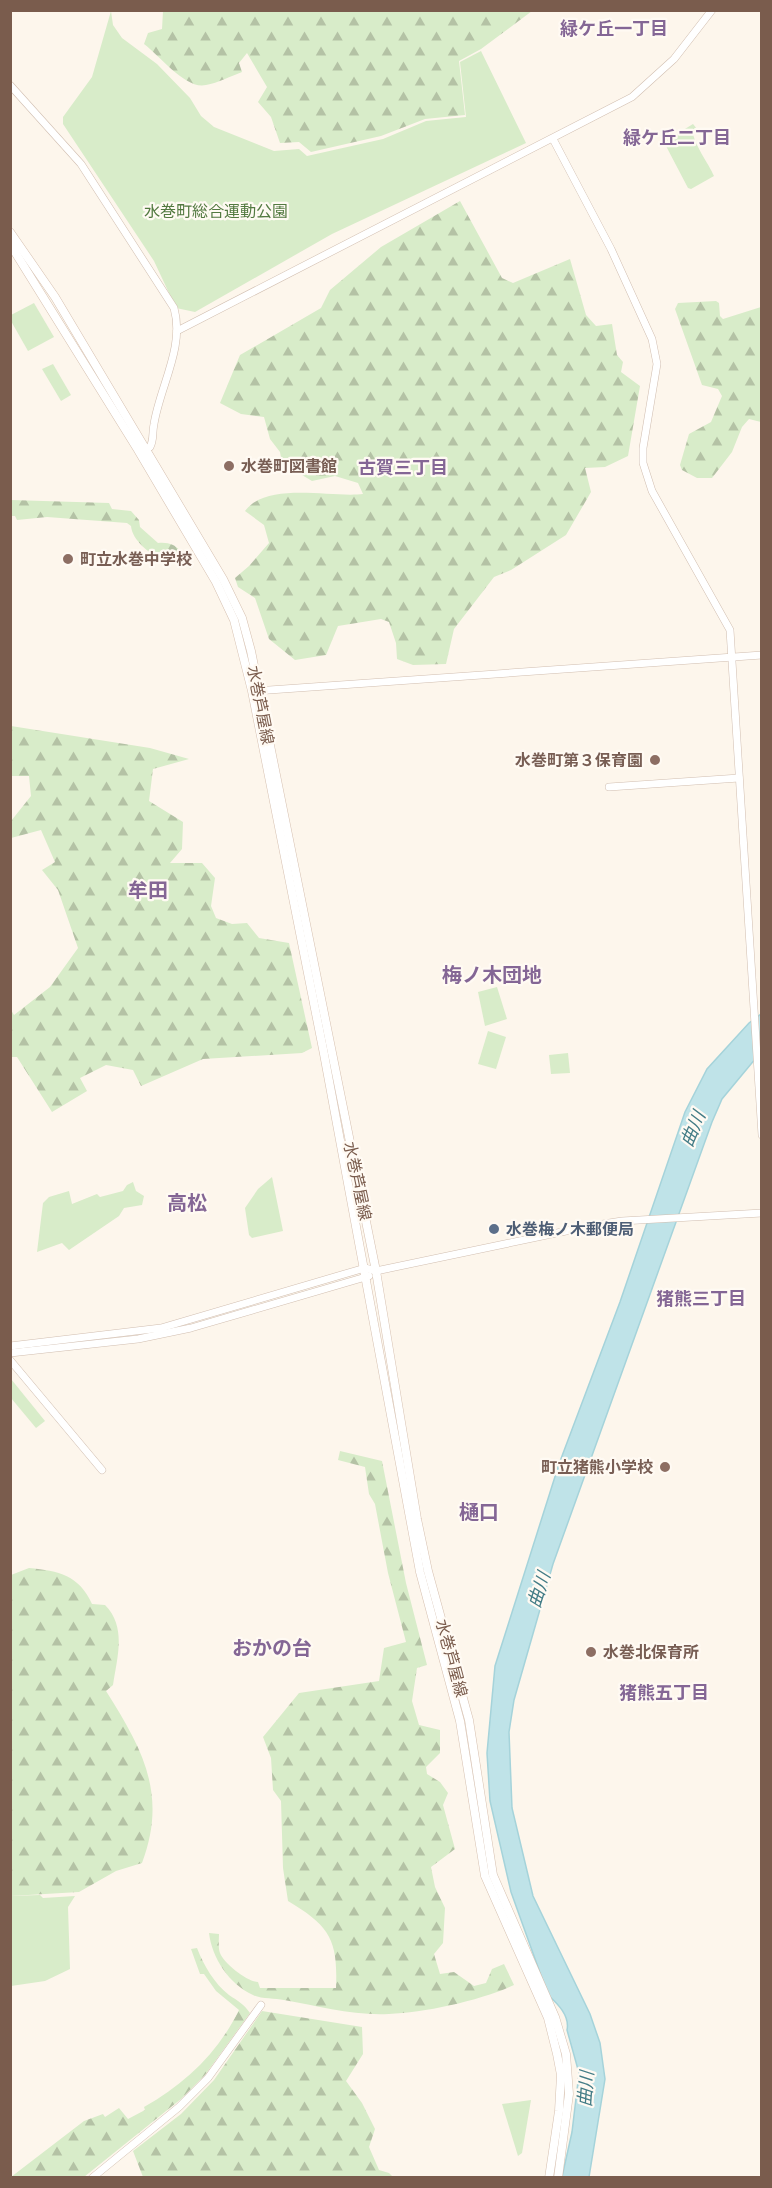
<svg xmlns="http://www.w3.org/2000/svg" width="772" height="2188" viewBox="0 0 772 2188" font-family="Mulish,'Noto Sans JP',sans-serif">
<defs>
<pattern id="forest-firs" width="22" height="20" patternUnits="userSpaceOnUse" patternTransform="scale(1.5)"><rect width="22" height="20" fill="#d8ecc9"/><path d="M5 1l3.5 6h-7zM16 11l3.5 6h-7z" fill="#b4c2a5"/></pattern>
</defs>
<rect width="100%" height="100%" fill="#fdf6ec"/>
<!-- green -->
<g fill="#d8ecc9">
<polygon points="111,11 113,25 122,38 157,64 190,98 201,116 214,127 274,151 299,149 307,156 383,139 426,121 466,117 460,62 481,51 526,143 332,234 195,312 176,308 154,261 63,124 63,117 92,77"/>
<path d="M693,124L697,129L693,132C693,143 709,164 714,176L691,189L688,188L666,146L667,140Z"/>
<polygon points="34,303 54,337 28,351 11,321 11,315"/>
<polygon points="53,364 71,395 61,401 42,369"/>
<polygon points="497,987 507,1019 485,1026 478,992"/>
<polygon points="488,1031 506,1037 496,1069 478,1064"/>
<polygon points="568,1053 570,1073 551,1074 549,1055"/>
<polygon points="272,1177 283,1231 252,1238 249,1235 245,1208 258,1189"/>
<polygon points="133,1182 136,1191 144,1196 142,1205 124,1208 119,1216 69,1250 62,1243 37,1252 43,1203 49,1197 69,1191 72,1204 97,1194 100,1197 123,1191 127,1185"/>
<polygon points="11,1379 45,1421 36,1428 11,1398"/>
<polygon points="40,1895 43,1898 75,1896 68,1907 70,1969 45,1981 11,1986 11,1896"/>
<polygon points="531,2100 522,2153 518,2156 502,2104"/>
</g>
<!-- forest -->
<g fill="url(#forest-firs)">
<path d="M163,11V10L532,11L481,49L459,61L465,115L425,119L381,136L311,152L299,142L280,143L271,117L258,102L267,87L247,53L239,63L242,72C231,76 218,83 206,85C186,90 160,56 144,44L148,33L162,29Z"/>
<path d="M460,201L502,278L513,283L570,259L586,315L596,326L612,324L617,355L623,362L621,372L640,386L628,456L605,467L585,468L591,492L566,535L511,570L494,577L454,629L446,664L413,665L397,659L396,643L389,622L381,619L338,626L326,655L295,660L269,639L255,598L238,587L235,578L249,566L269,543L264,525L245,511C267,481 331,498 363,494L358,483L335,476L312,481L282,463L280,452L270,439L264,417L241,414L220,403L240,355L321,308L330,290L381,247Z"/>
<polygon points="716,301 719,303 720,316 723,319 761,307 761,422 749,419 742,427 732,452 712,478 697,478 682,470 680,465 689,434 711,422 722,396 718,389 702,385 675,309 678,303"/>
<path d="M11,500L109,503L112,509L131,511L139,520L140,527L158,543C178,541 182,553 191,569L170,558L162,560C150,554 132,540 131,526L127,523L47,517L17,520L15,516H11Z"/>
<polygon points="11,726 150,748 189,759 153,769 149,801 183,822 182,849 170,863 202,863 215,878 211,906 216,918 232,924 247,923 259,938 289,943 312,1048 302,1053 203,1059 141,1086 133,1070 106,1065 80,1078 87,1091 52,1112 17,1057 11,1057 11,1010 14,1015 50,987 78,948 58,890 42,870 55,862 41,830 11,838 11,821 31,796 29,776 11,776"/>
<path d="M340,1451L382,1461L406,1583L427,1665L417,1668L412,1701L419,1725L440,1730V1753L426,1767L427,1774L440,1782L448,1793L443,1805L455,1849L431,1867L435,1887L445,1908L443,1943L434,1954L440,1974L454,1972L474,1986L486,1983L492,1969L504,1964L514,1985C483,2000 424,2013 389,2014C354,2016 319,2006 284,2000C275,1998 261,1999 253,1995C229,1984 212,1958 209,1933L219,1934C219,1939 218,1948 220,1953C224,1964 248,1982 258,1982L260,1988H336C338,1940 330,1926 288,1901L283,1868L281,1801L273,1790L271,1758L263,1737L299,1693L379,1681L384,1648L406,1642L388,1573L375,1504L369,1494L365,1467L338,1460Z"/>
<path d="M29,1568C59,1571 79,1575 92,1604L105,1605C127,1627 117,1658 113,1685L106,1691C142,1748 168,1794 142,1863L116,1871L79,1892L11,1896V1575Z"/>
<path d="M197,1948C204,1966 214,1983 229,1995C238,2001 244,2004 250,2013L205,2075L181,2099L84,2177H11L84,2121L103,2114L105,2117L119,2108L128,2119L145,2110L144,2107C185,2084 218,2053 239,2010L216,1991L204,1974H200L191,1949Z"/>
<polygon points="262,2011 362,2027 363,2054 346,2081 362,2103 375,2129 369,2147 379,2170 389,2173 393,2177 143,2177 133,2151 181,2114 214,2080"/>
</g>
<!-- water -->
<path fill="#bfe3e8" stroke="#a5d3da" stroke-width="1.5" d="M761,1014V1052L722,1099L712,1122L553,1564L514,1700L509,1732L512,1808L533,1896L590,2014L600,2043L605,2079L589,2177H562L572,2132L579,2073L567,2030C570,2016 558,2004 548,1995L511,1892L490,1801L487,1753L495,1666L559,1464L620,1302L685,1112L707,1069L749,1023Z"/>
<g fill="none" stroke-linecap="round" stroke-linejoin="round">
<defs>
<g id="tertiary">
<path d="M10,85L81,164L174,308C185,347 160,386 154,424C152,433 154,440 150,447L140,450"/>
<polyline points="553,139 611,249 652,339 657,364 643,448 643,463 652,491 730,630 762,1135"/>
<polyline points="177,331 632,97 674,59 712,10"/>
<polyline points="255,691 762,655"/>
<polyline points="609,787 739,778"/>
<polyline points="10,1346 161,1328 365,1268 376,1271 590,1226 622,1221 762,1213"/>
<polyline points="10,1353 138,1339 191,1328 369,1276"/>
<polyline points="10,1360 102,1470"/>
<polyline points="92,2178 179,2107 208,2078 261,2005"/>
</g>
<g id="secondary">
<polyline points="10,232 55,297 223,579 242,618 251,651 376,1271 417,1519 428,1571 469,1720 493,1875 555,2017 566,2054 569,2094 558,2178"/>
<polyline points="10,244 138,450 216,582 234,620 252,691 324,1054 420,1572 460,1721 485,1876 548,2018 557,2054 561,2075 559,2111 549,2178"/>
</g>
</defs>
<!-- tertiary casing -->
<use href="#tertiary" stroke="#d1beb0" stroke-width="8"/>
<!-- secondary casing -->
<use href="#secondary" stroke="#d6c0b0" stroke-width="9"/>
<!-- tertiary -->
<use href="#tertiary" stroke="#fff" stroke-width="7"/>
<!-- secondary -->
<use href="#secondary" stroke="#fff" stroke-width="8"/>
</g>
<!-- markers -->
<g fill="#8d6e63" stroke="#fffaf3" stroke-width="2">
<circle cx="229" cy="466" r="6"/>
<circle cx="68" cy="559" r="6"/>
<circle cx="655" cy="760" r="6"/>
<circle cx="665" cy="1467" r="6"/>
<circle cx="591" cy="1652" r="6"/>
</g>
<circle fill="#5c6f8a" stroke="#fffaf3" stroke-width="2" cx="494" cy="1229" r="6"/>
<g text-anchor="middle" stroke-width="4.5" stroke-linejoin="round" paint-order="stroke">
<!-- park labels -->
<g font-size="16" fill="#537a41" stroke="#fffaf3">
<text x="216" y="217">水巻町総合運動公園</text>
</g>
<!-- education labels -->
<g font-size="16" font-weight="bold" fill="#785e54" stroke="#fffaf3" text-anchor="start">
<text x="241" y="472">水巻町図書館</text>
<text x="80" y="565">町立水巻中学校</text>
<text x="643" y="766" text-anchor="end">水巻町第３保育園</text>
<text x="653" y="1473" text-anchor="end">町立猪熊小学校</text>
<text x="603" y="1658">水巻北保育所</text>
</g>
<!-- street labels -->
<g font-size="16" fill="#7a5c4d" stroke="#fffaf3">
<text transform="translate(261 705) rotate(79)" y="6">水巻芦屋線</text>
<text transform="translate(358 1181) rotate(78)" y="6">水巻芦屋線</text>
<text transform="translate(452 1658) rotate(75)" y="6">水巻芦屋線</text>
</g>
<!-- service labels -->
<g font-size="16" font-weight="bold" fill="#4e5e75" stroke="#fffaf3" text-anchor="start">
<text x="506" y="1235">水巻梅ノ木郵便局</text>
</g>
<!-- neighbourhood labels -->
<g font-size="18" font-weight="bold" fill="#846695" stroke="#fffaf3">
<text x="614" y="35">緑ケ丘一丁目</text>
<text x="677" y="144">緑ケ丘二丁目</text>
<text x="403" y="474">古賀三丁目</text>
<text x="701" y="1305">猪熊三丁目</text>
<text x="664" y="1699">猪熊五丁目</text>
</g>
<!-- water labels -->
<g font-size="18" font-style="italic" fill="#437c86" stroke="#fffaf3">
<text transform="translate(693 1129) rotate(-67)" y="6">曲川</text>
<text transform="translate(539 1590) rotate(-72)" y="6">曲川</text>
<text transform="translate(586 2089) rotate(-86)" y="6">曲川</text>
</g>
<!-- quarter labels -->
<g font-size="20" font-weight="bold" fill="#846695" stroke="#fffaf3">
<text x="148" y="897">牟田</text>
<text x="492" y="982">梅ノ木団地</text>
<text x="187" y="1210">高松</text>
<text x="479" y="1519">樋口</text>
<text x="272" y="1655">おかの台</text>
</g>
</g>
<!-- border -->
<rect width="772" height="2188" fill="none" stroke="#7a5c4d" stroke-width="24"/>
</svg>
